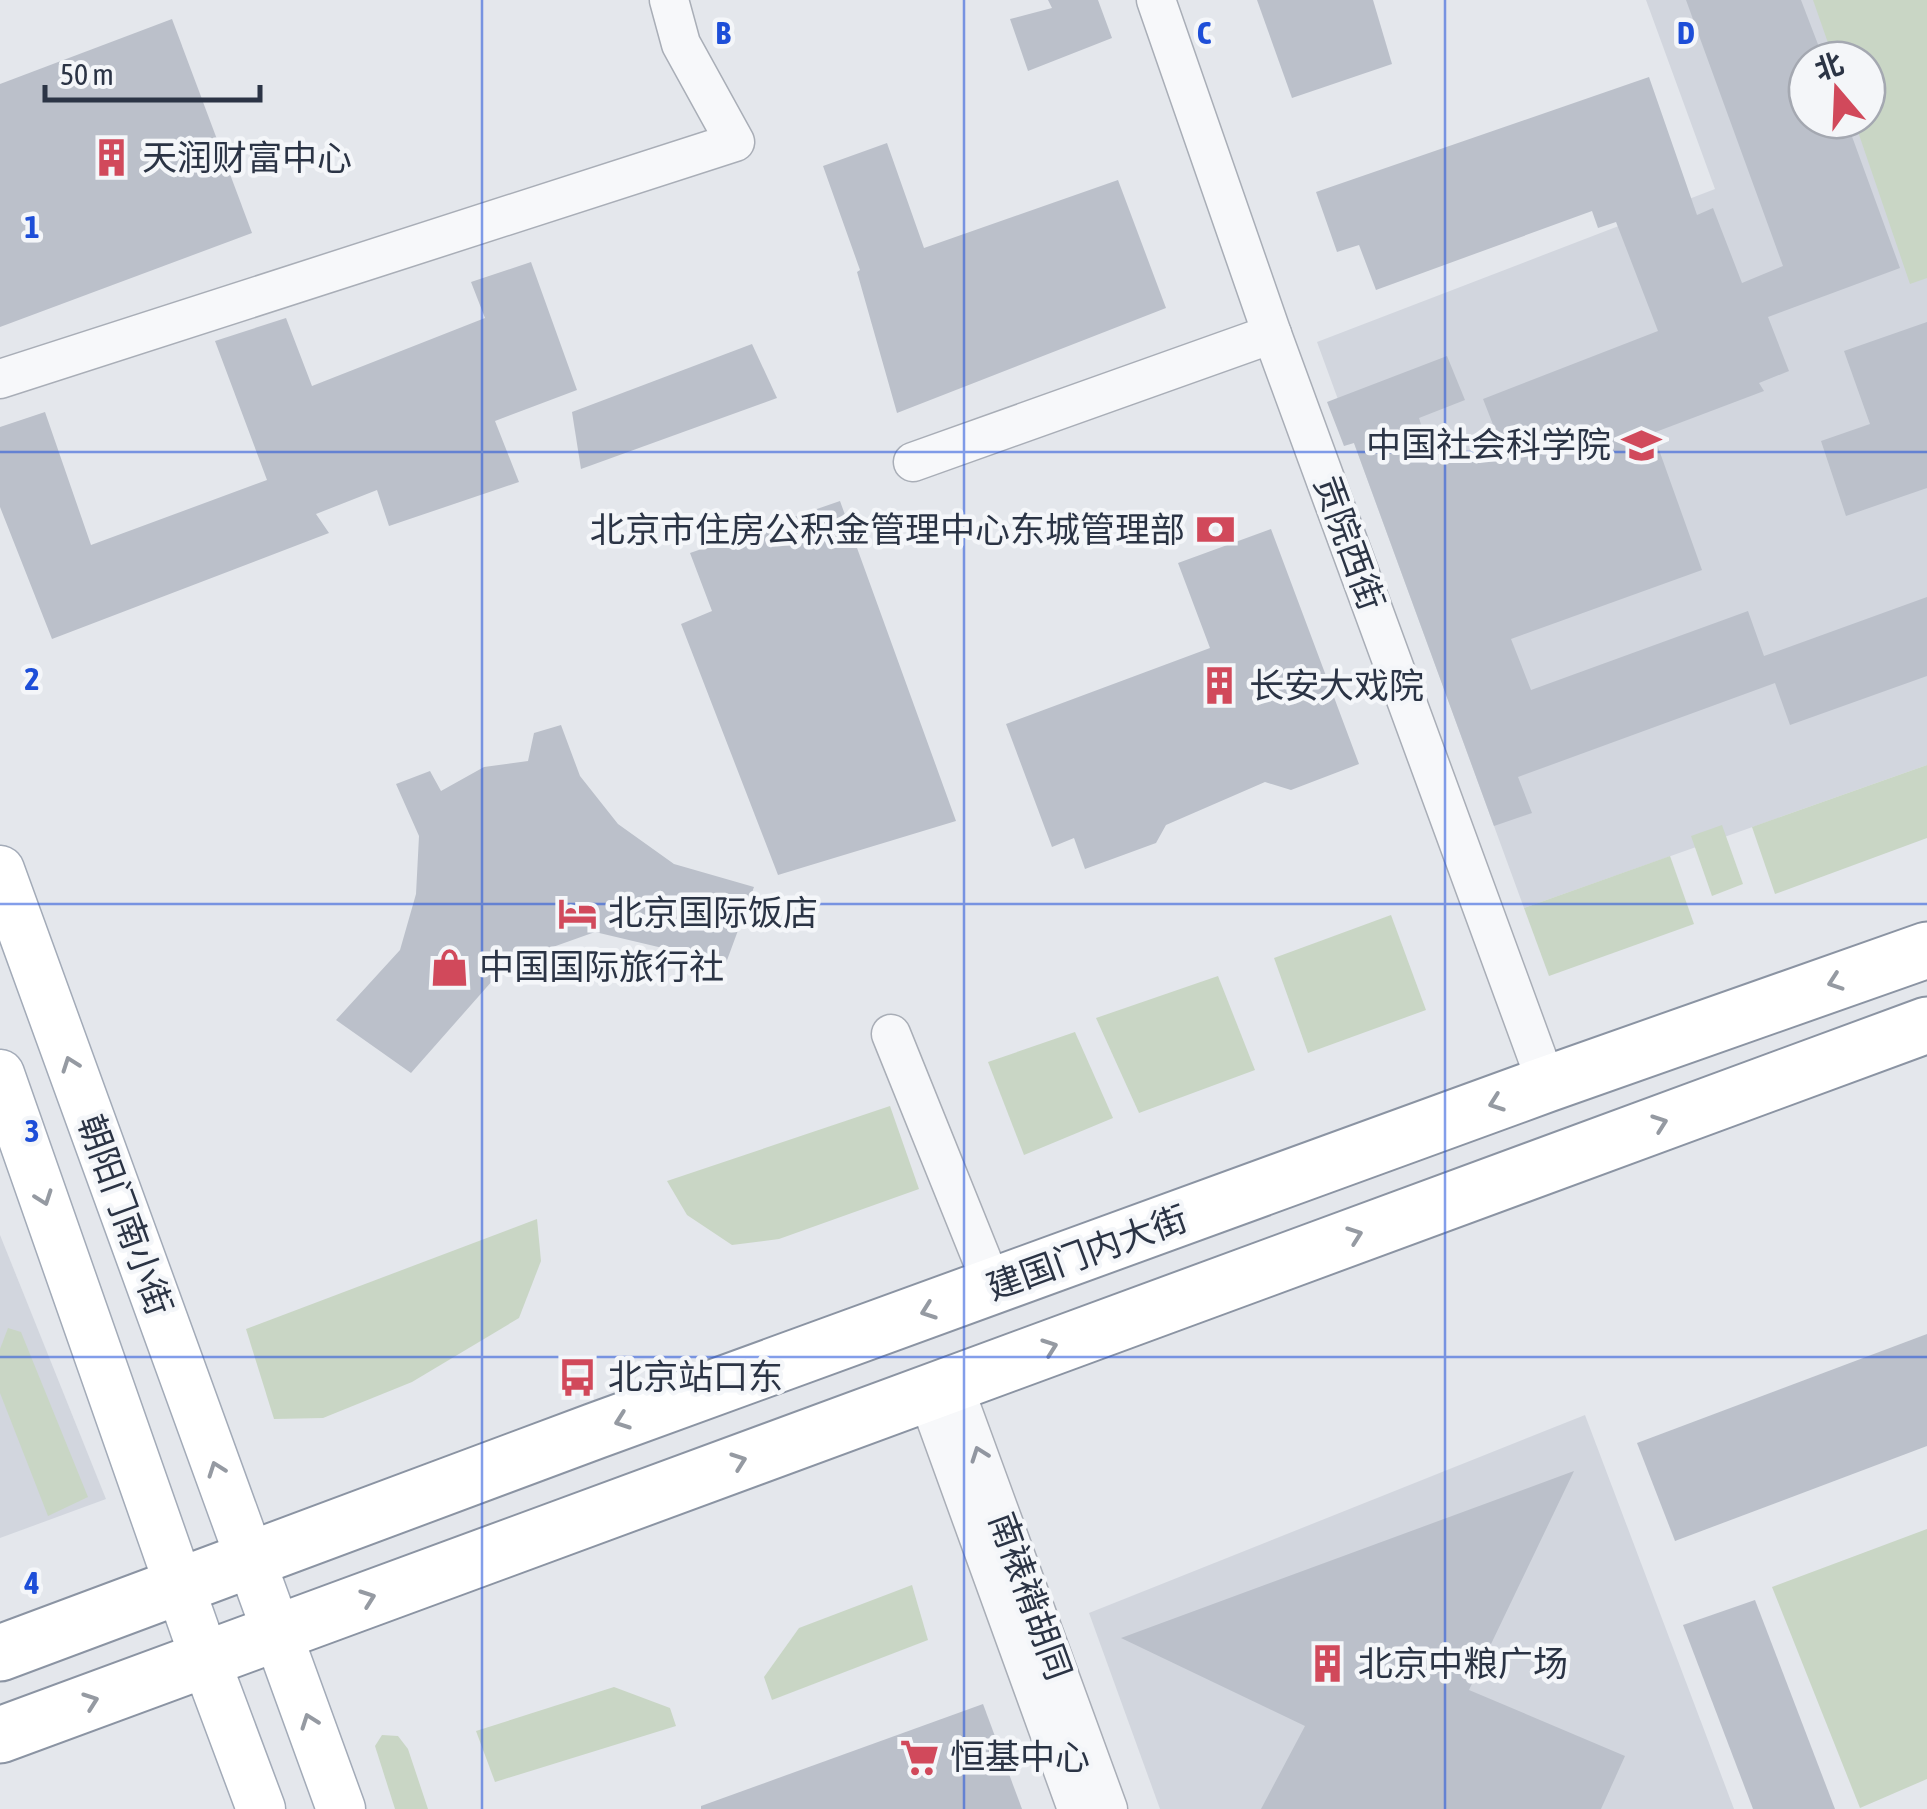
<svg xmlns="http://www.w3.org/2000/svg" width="1927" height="1809" viewBox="0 0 1927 1809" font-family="'Asap Condensed','Noto Sans SC',sans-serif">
<rect width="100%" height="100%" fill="#e4e7ec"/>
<!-- built -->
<g fill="#d2d6de" fill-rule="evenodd">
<path d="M1646,0H1927V765L1524,908L1317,342L1715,189ZM1807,60H1867V120H1807Z"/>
<polygon points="0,1235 106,1499 0,1538"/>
<polygon points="1585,1415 1734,1809 1160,1809 1089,1613"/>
</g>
<!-- green -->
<g fill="#c9d6c5">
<polygon points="1813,0 1927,0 1927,278 1910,284 1854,120 1867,120 1867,60 1834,60"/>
<polygon points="1927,765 1927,838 1775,894 1752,827"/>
<polygon points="1722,825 1743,884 1712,896 1691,836"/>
<polygon points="1670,856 1694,924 1549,976 1524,908"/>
<polygon points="1391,915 1426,1010 1308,1053 1274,958"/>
<polygon points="1218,976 1255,1070 1139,1113 1096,1018"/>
<polygon points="1075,1032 1113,1118 1024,1155 988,1062"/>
<polygon points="890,1106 919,1189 779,1239 732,1245 687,1215 667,1181"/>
<polygon points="537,1219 541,1261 519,1318 412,1382 323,1418 274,1419 246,1329"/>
<polygon points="8,1328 21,1332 88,1497 48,1516 0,1393 0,1349"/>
<polygon points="1927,1529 1927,1779 1860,1808 1772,1587"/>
<polygon points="912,1585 928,1640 772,1700 764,1677 799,1628"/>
<polygon points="614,1687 670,1708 676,1726 495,1782 476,1731"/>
<polygon points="382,1735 398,1736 408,1749 428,1809 395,1809 375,1746"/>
</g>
<!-- building -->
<g fill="#bbc0ca">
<polygon points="1048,0 1098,0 1112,38 1028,71 1010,19 1052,8"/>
<polygon points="1257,0 1373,0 1392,64 1292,98"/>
<polygon points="1686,0 1801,0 1824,60 1807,60 1807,120 1846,120 1900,268 1768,317 1789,371 1759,383 1764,391 1653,433 1702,570 1511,639 1531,690 1748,611 1764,656 1927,597 1927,676 1790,725 1775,683 1518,777 1532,813 1494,826 1354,443 1344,446 1327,402 1447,356 1465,400 1419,418 1434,464 1499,440 1483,399 1658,331 1616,222 1598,228 1592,211 1376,290 1359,245 1337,252 1316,192 1649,77 1697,215 1713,208 1742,283 1783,266"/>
<polygon points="172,19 252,233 0,327 0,84"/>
<polygon points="887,143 924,248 1118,180 1166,308 897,413 857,272 860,270 823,166"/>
<polygon points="531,262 577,390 495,421 519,482 389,526 377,490 316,514 329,533 52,639 0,507 0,427 45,412 91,545 267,480 215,341 286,318 312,386 485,318 471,282"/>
<polygon points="1927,322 1927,488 1846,516 1821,441 1870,424 1844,351"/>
<polygon points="752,344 777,398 581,469 572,412"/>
<polygon points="840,501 956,821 778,875 681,624 712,611 690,553"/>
<polygon points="1271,529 1359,764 1291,790 1265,782 1166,825 1156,843 1085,869 1074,838 1052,847 1006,724 1210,648 1178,563"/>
<polygon points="561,725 580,776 618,824 674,864 754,887 726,963 595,932 508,963 411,1073 336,1020 400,950 416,894 419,836 396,784 430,771 441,791 484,767 528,761 534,733"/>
<polygon points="1927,1334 1927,1446 1675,1541 1637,1443"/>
<polygon points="1574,1471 1469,1690 1625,1756 1601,1809 1261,1809 1305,1726 1121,1638"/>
<polygon points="1755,1600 1835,1809 1753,1809 1683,1625"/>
<polygon points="983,1704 1022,1809 701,1809 701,1806"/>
</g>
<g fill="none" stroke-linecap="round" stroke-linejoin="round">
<defs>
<g id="minor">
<polyline points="1156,0 1272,334 1547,1084"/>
<polyline points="0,379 735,142 681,44 669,0"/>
<polyline points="913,462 1272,334"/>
<polyline points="891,1034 993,1287"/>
<polyline points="952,1382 1108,1809"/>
<polyline points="926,1392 1077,1809"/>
</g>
<g id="major">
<polyline points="0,870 341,1809"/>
<polyline points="0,1074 205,1659 261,1809"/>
</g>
<g id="highway">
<polyline points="0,1653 595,1431 1547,1084 1927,950"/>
<polyline points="0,1735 1927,1025"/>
</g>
</defs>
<!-- minor casing -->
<use href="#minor" stroke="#a9aeb7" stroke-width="41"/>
<!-- major casing -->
<use href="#major" stroke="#a3abb8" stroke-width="51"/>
<!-- highway casing -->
<use href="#highway" stroke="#8b94a3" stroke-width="59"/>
<!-- minor -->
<use href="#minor" stroke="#f7f8fa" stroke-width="38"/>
<!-- major -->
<use href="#major" stroke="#fff" stroke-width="48"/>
<!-- highway -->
<use href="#highway" stroke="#fff" stroke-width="55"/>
</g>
<!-- one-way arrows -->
<defs><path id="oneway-chevron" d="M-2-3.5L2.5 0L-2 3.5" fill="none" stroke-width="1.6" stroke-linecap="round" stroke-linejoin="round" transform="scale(2.5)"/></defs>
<g stroke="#959aa2">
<use href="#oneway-chevron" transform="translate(1835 982) rotate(161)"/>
<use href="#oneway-chevron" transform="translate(70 1064) rotate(-110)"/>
<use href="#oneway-chevron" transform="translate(1496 1103) rotate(160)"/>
<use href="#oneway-chevron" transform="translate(1660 1123) rotate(-20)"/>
<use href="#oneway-chevron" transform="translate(44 1198) rotate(70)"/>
<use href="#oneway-chevron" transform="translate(1355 1235) rotate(-20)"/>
<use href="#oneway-chevron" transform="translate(928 1311) rotate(160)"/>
<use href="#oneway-chevron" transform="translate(1050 1347) rotate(-20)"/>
<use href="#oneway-chevron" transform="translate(622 1421) rotate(160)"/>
<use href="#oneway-chevron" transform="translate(739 1461) rotate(-20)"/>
<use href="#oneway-chevron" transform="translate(216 1469) rotate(-110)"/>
<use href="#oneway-chevron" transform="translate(368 1598) rotate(-20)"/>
<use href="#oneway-chevron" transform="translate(91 1701) rotate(-20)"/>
<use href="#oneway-chevron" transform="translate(309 1721) rotate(-110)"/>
</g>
<use stroke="#9196a0" href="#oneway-chevron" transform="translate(979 1454) rotate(-110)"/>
<!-- grid -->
<path fill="none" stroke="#1d4ed8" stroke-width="2.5" stroke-opacity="0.55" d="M482,0V1809M964,0V1809M1445,0V1809M0,452H1927M0,904H1927M0,1357H1927"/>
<!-- icons -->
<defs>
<symbol id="building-bare" viewBox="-9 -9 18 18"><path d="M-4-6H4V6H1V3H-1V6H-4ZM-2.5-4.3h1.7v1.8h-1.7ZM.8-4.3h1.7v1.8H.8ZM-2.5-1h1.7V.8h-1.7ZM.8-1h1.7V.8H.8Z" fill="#d1495b" stroke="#f4f6f9" stroke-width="2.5" paint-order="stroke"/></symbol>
<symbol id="university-bare" viewBox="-9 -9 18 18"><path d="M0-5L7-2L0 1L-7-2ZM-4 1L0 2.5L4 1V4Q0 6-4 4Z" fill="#d1495b" stroke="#f4f6f9" stroke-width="2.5" paint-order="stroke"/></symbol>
<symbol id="bank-bare" viewBox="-9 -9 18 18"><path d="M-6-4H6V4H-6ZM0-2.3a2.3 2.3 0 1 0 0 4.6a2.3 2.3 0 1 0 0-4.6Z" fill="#d1495b" stroke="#f4f6f9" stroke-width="2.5" paint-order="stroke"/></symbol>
<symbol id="hotel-bare" viewBox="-9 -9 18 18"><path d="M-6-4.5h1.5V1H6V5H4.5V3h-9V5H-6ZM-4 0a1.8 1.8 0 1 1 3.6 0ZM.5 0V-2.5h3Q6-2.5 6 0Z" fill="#d1495b" stroke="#f4f6f9" stroke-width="2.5" paint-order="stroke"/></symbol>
<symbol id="shop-bare" viewBox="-9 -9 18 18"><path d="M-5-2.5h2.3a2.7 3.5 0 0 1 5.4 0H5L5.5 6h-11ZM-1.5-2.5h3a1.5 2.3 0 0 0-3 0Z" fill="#d1495b" stroke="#f4f6f9" stroke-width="2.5" paint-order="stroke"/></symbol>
<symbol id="bus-bare" viewBox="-9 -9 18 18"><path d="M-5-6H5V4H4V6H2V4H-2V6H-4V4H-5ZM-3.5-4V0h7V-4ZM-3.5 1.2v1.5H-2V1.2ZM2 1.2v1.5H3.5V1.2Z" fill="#d1495b" stroke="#f4f6f9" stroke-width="2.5" paint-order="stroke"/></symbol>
<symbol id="supermarket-bare" viewBox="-9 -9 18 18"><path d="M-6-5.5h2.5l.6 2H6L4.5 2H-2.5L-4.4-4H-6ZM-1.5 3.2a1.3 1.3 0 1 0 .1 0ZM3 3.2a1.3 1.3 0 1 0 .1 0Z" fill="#d1495b" stroke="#f4f6f9" stroke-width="2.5" paint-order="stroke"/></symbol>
</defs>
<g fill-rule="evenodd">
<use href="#building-bare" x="84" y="130" width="55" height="55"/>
<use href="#university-bare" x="1614" y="418" width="55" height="55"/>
<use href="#bank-bare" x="1188" y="502" width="55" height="55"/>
<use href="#building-bare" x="1192" y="658" width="55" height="55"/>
<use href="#hotel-bare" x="550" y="886" width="55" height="55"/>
<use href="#shop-bare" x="422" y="940" width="55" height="55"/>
<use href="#bus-bare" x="550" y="1350" width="55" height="55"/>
<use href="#building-bare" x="1300" y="1636" width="55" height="55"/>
<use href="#supermarket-bare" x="892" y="1730" width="55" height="55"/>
</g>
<g text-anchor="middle" stroke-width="9" stroke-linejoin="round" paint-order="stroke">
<!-- poi labels -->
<g font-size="35" fill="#2b3445" stroke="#f4f6f9" text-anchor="start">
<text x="142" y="170">天润财富中心</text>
<text x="1611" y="457" text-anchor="end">中国社会科学院</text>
<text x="1185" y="542" text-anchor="end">北京市住房公积金管理中心东城管理部</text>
<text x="1249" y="698">长安大戏院</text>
<text x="608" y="925">北京国际饭店</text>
<text x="479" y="979">中国国际旅行社</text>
<text x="608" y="1389">北京站口东</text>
<text x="1358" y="1676">北京中粮广场</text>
<text x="950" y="1769">恒基中心</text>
</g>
<!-- street labels -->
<g font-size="35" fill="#2b3445" stroke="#f4f6f9">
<text transform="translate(1349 543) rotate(70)" y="12">贡院西街</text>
<text transform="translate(125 1215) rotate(70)" y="12">朝阳门南小街</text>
<text transform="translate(1087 1253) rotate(-20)" y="12">建国门内大街</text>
<text transform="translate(1030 1596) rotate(70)" y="12">南裱褙胡同</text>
</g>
</g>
<g font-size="32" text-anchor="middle" font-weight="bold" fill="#1d4ed8" stroke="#f4f6f9" stroke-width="9" stroke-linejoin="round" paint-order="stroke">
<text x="723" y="44">B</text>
<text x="1204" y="44">C</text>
<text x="1686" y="44">D</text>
<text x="32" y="238">1</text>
<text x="32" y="690">2</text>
<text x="32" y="1142">3</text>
<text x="32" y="1594">4</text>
</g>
<!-- north arrow -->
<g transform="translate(1837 90) rotate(341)"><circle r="48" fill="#f4f6f9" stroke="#a4a8b1" stroke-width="2.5"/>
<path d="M0-8L18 38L0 25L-18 38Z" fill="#d1495b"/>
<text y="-15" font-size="28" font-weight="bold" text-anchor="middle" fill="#2b3445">北</text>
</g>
<!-- scale -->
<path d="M45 85v15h215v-15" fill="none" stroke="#2b3445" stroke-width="5"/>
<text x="60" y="85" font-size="30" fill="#2b3445" stroke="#f4f6f9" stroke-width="8" paint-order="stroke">50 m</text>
</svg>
